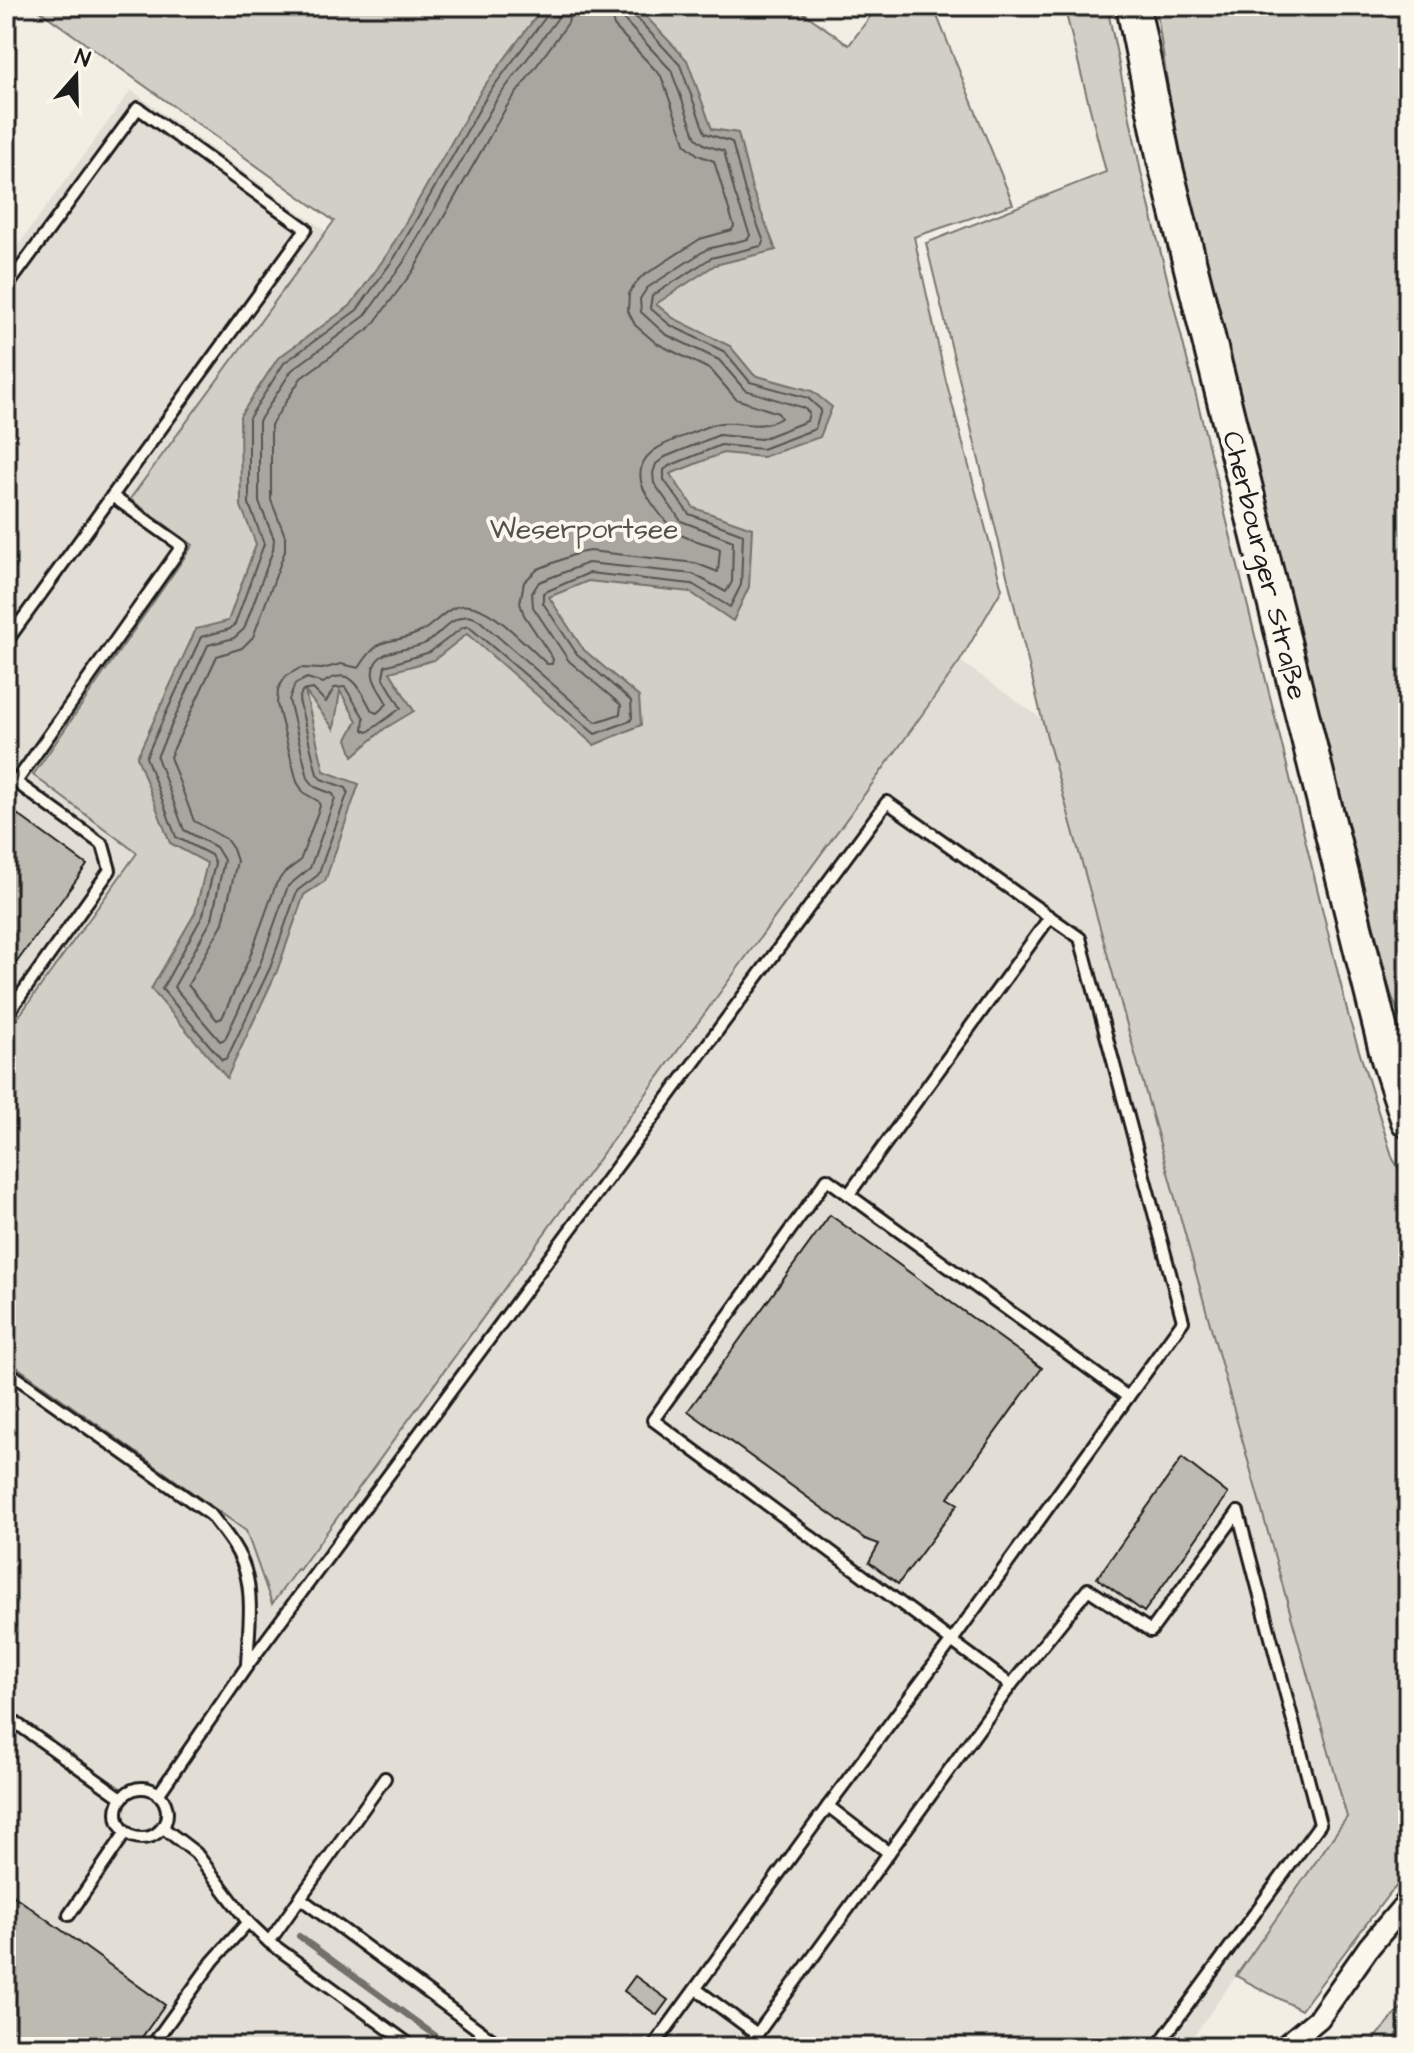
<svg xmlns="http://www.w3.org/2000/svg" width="1414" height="2053" viewBox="0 0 1414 2053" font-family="'Architects Daughter',sans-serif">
<rect width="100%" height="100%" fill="#f2eee4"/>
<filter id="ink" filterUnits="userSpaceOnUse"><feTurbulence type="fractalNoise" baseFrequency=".0125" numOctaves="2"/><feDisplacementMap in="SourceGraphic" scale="16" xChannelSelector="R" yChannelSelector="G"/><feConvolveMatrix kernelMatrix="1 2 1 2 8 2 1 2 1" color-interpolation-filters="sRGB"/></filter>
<g filter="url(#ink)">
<!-- built -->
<g fill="#e2ded5">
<polygon points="131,90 326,231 130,498 193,545 33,775 137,853 6,1034 6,262"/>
<polygon points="960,661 1042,719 1348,1817 1186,2047 6,2047 6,1359 299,1570"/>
</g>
<!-- green -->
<g fill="#d2cfc6" stroke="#777671" stroke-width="2">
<polygon points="33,6 794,6 849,45 878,6 933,6 1013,204 914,237 946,381 1002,589 960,661 899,747 299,1570 297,1569 272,1604 246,1531 6,1359 6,1034 137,853 33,775 193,545 130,499 334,221"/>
<polygon points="1064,6 1107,6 1141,172 1350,1022 1393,1159 1408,1184 1408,1874 1389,1894 1301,2010 1236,1976 1347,1817 1042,719 926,243 1106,172"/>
<polygon points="1156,6 1408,6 1408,1036 1391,994 1178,155"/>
<polygon points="1408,2001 1408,2047 1366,2047"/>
</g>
<!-- water -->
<polygon fill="#a9a6a0" stroke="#716f6b" stroke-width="2" points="544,6 636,6 687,60 712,129 738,133 752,189 776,250 715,265 656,304 673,318 730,346 754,375 812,391 832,407 820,437 763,457 723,453 670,474 694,508 752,528 749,587 733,621 690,592 588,581 549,597 583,649 639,697 641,725 594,745 467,634 434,660 390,672 414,711 384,729 353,756 347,739 357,721 340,691 334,729 305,691 324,771 359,784 325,881 304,895 277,971 227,1078 151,989 195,913 207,863 170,843 137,757 196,629 228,621 256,544 241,506 240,416 278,358 350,306 388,253 482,89"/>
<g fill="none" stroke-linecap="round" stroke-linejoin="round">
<!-- shore -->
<g stroke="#545351" stroke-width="2">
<polyline points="550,6 548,14 488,94 395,257 357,310 284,363 249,418 249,504 264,544 235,624 230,629 201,637 146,757 176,837 211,855 215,863 203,915 162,989 222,1060 227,1058 270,968 297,891 318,875 348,792 346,788 321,779 317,774 299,700 302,691 313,689 326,702 334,688 345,687 364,718 363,730 368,732 401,708 383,677 385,666 430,652 462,628 468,626 595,734 630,721 632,718 631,701 577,654 543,603 543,593 589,573 692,584 730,607 741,585 743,534 689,514 664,480 664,470 669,466 721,445 762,449 815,429 821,410 808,398 750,382 725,352 670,325 650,308 652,296 711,258 761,246 764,242 745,191 732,142 705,133 680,65 633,14 631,6"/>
<path d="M560,6L557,19L497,99L403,263L365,316L292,370L259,421V502L274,539L273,550L244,629L234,638L208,645L157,757L184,830L216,847L224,860L212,919L174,987L220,1041L225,1039L260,964L288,886L310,868L335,798L333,794L315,787L308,778L289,700L295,684L307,678L323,683C352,664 360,689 372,711L377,713L387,704C382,692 367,678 375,664C383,647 412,651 426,643C439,636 448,620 463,617C470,615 475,618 480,621L596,722L620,714L621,705L569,661L533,607L532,593L539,582L588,563L693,574L726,592L732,582L733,541L681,521L654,483L653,473L656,464L665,457L719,435L761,439L807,421L809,413L804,408L745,390L719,360L665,334L641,312L640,299L647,288L707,249L748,239L750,235L735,194L724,151L705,145L696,138L671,70L625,21L621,6"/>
<path d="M572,6L568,23L507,106L413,271L371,327L301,378L271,425V500L285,536V551L253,637L242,648L217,656L170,757L194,821L226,839L233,849L237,861L223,923L188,985L217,1020L222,1018L249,959L276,884L284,873L300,861L320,806L318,801L304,793L297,782L277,704L278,689L286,676L300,668L322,669L341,664L359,668C383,630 387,648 420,632C433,626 442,612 456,607C484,596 527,646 547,664H552L553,659L524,615L520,603L524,582L538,569L578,553L590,551L695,563L718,572L720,549C707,543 692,541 679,534C669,528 646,497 642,485C632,452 669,442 692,433C701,429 711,424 721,423C743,421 760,431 781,418L778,413L736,399L711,370L656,343L635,325L628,311L629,293L640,278L700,239L732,230L734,226L714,161L698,155L686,145L661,76L614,26L609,6"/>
</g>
<!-- stream -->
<polyline stroke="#716f6b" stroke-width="6" points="299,1936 451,2047"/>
</g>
<!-- building -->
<g fill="#bdbab1" stroke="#1c1c1c" stroke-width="2">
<polygon points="6,806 87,865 6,977"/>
<polygon points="830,1215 1042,1368 948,1498 958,1504 898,1584 869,1562 879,1544 865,1539 688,1411"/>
<polygon points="1182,1458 1228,1494 1144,1612 1097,1578"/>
<polygon points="6,1890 165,2005 135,2047 6,2047"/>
<polygon points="635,1976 668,2000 657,2015 624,1991"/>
</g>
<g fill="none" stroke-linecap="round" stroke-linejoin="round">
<defs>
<g id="lane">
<polyline points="6,288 138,108 306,229 6,642"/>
<polyline points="6,775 103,845 110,870 6,1016"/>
<polyline points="16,782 182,546 112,496"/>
<polyline points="849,1194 1050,917"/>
<path d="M6,1370L211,1515C224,1532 239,1549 245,1570C254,1599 248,1636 247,1666"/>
<polyline points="1128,1397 827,1179 653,1420 1011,1685 1088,1589 1151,1631 1238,1512"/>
<polyline points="6,1716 122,1798"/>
<circle cx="142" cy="1813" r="25"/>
<polyline points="158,1795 247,1666 887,802 1080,938 1183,1321 951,1642 828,1806 653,2047"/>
<polyline points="828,1806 889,1853"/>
<polyline points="162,1827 196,1853 248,1922 269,1942 413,2047"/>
<polyline points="300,1898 502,2047"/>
<polyline points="69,1915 126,1832"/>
<polyline points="269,1942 385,1778"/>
<polyline points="696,1989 757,2034 749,2047"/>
<polyline points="757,2034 1011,1685"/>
<polyline points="151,2047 213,1961 248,1922"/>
<polyline points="1157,2047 1320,1824 1238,1512"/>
</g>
<polyline id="street" points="1284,2047 1319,2018 1369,1947 1408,1901"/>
<polyline id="primary" points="1133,6 1164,160 1388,1059 1408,1121"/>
</defs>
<!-- lane casing -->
<use href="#lane" stroke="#1c1c1c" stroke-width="16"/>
<!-- street casing -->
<use href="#street" stroke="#1c1c1c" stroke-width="26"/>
<!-- primary casing -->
<use href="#primary" stroke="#1c1c1c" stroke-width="38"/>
<!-- lane -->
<use href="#lane" stroke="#fbf7ec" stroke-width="10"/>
<!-- street -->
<use href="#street" stroke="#fbf7ec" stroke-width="20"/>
<!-- primary -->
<use href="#primary" stroke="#fbf7ec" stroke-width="32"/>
</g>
</g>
<g text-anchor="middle" stroke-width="8" stroke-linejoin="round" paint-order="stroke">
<!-- park labels -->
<g font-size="28" fill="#53524f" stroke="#fbf7ec">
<text x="584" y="538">Weserportsee</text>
</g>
<!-- street labels -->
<g font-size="28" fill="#1c1c1c" stroke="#fbf7ec">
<text transform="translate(1266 565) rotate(76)" y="10">Cherbourger Straße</text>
</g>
</g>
<!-- margin -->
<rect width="1414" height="2053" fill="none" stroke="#fbf7ec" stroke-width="32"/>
<rect x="16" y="16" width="1382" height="2021" fill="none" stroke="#1c1c1c" stroke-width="3" filter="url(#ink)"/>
<!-- north arrow -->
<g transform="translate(76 76) rotate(20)" stroke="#fbf7ec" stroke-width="6" paint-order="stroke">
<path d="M0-6L14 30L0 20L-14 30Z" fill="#1c1c1c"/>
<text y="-12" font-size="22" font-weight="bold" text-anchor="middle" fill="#1c1c1c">N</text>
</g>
</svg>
